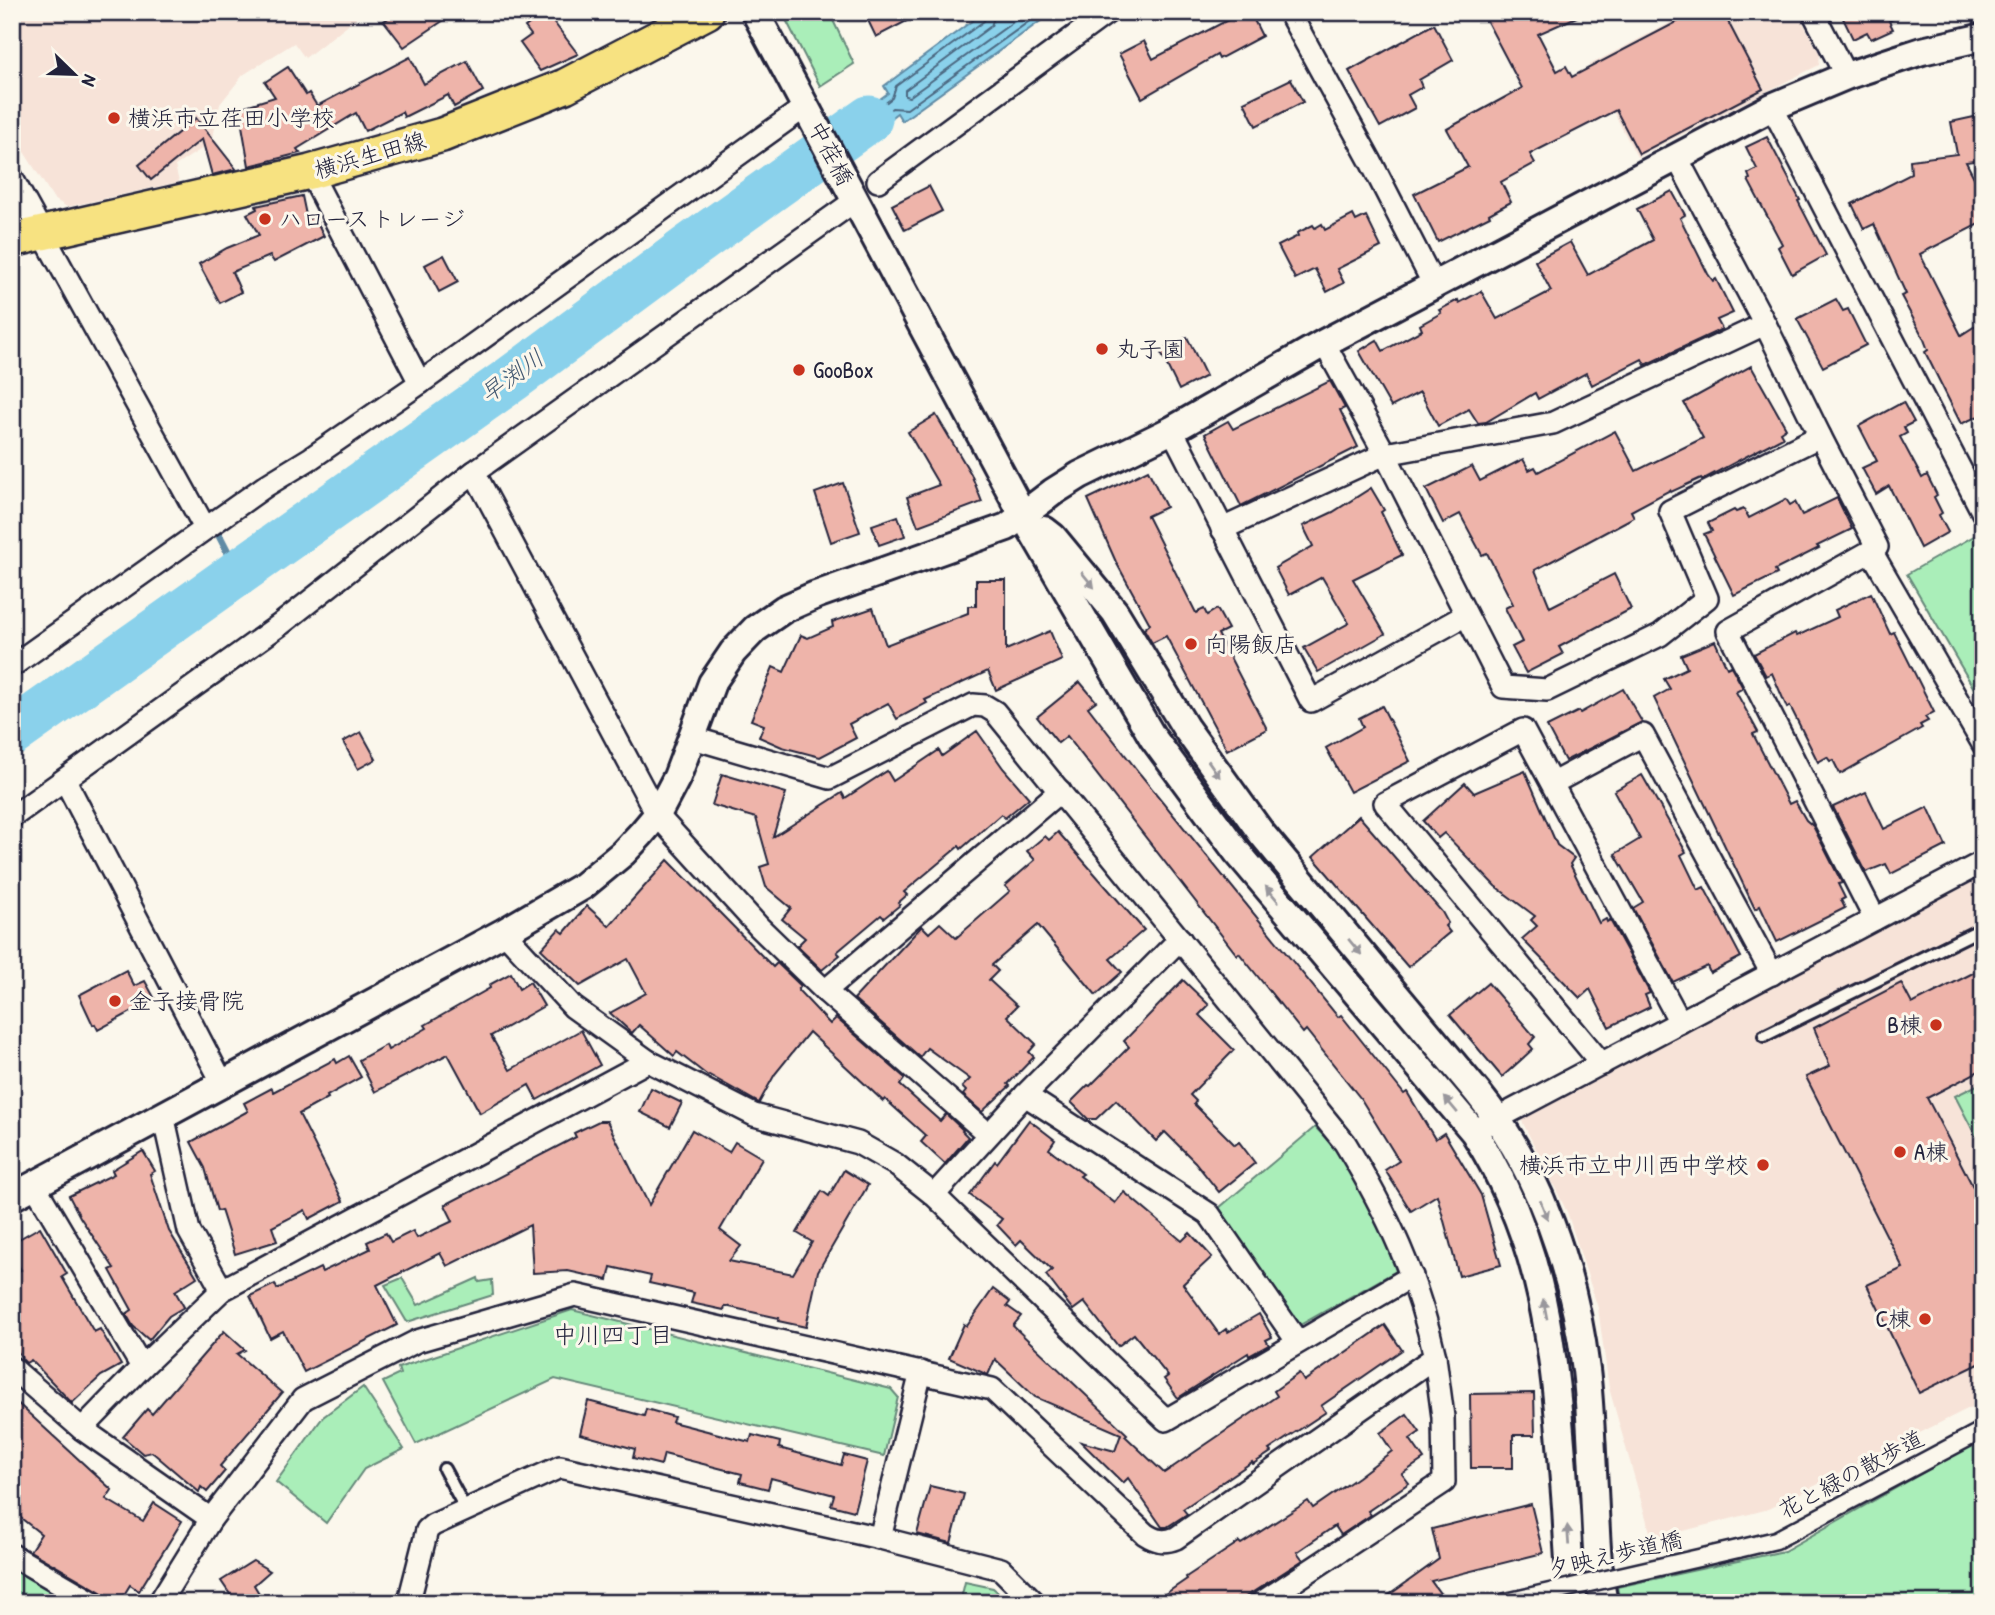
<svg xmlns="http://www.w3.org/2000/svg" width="1995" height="1615" viewBox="0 0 1995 1615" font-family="'Patrick Hand','Klee One',sans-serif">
<rect width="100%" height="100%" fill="#fbf7ec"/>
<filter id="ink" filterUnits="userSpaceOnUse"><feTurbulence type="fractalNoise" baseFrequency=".0143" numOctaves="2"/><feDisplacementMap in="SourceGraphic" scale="14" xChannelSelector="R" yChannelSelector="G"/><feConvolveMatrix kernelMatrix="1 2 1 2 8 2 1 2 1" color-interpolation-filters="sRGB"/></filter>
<g filter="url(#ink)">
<!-- built -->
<g fill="#f7e3d8">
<polygon points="12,12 364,12 305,58 294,43 243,75 220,104 212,142 175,166 179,182 67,207 54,199 12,133"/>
<polygon points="1691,12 1797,12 1820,54 1819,65 1637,157 1589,65"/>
<polygon points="1983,871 1983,1401 1769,1509 1652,1539 1609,1388 1598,1308 1567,1212 1521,1119"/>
</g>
<!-- green -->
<g fill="#aaeeb9" stroke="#66887a" stroke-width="2">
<polygon points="782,12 829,12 854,64 820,86"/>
<polygon points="1983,531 1983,704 1907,574"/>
<polygon points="1983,1082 1983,1150 1955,1096"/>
<polygon points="1315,1127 1339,1152 1379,1225 1396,1271 1300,1325 1219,1208"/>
<polygon points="402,1278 418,1305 478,1278 479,1282 492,1280 493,1295 407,1322 385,1285"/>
<polygon points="572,1310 891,1389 898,1397 884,1456 555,1379 416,1444 383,1382 400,1374 398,1368"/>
<polygon points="363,1387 404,1449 364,1469 326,1523 276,1482 323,1417"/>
<polygon points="1983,1439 1983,1603 1620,1603 1617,1587 1784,1551"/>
<polygon points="12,1569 70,1603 12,1603"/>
<polygon points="965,1582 993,1588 1010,1603 960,1603"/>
</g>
<!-- water -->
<polygon fill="#8ad1eb" stroke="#608ba5" stroke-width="2" points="984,12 1053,12 902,121 897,113 842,155 830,136 888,93 884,86"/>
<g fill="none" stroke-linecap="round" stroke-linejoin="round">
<!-- shore -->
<g stroke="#4c6881" stroke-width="2">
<polyline points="987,12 984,21 896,86 892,98 842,136 842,142 846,143 892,108 907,109 1042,12"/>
<polyline points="996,12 991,26 905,90 905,96 909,97 1027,12"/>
</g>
<!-- stream -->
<polyline stroke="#608ba5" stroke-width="8" points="220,537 238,572"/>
<!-- river -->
<polyline stroke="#8ad1eb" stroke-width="47" points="12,733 513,378 690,247 869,119"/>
</g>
<!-- building -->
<g fill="#eeb4aa" stroke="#22223b" stroke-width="2">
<polygon points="397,12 456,12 404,47 384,21"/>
<polygon points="546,12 578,54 540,71 520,43 531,35 525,27"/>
<polygon points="864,12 924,12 876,37"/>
<polygon points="1243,12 1250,12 1262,36 1219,59 1217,55 1142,98 1119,54 1144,41 1153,59"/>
<polygon points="1482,12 1588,12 1538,34 1557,71 1566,66 1572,77 1696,12 1723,12 1763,89 1639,154 1616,110 1530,154 1535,163 1501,182 1511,202 1489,214 1490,216 1438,242 1414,194 1468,167 1447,129 1522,88"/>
<polygon points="1840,12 1907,12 1889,21 1893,29 1871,39 1867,32 1853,39"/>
<polygon points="1434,24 1453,60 1419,80 1422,87 1408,95 1415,108 1380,127 1349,71"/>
<polygon points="410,57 424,84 467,61 483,91 454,107 448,95 404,117 402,112 365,131 356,113 297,149 300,153 249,166 239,108 275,97 265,82 288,67 306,95 309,93 317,106"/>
<polygon points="1291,79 1303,102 1256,126 1244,102"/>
<polygon points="1983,115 1983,148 1979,149 1981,160 1966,162 1983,195 1983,222 1920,254 1961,335 1983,321 1983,414 1961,424 1925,352 1928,350 1923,337 1901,296 1906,294 1874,224 1864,229 1852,204 1911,174 1910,160 1957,154 1951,122"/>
<polygon points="196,118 236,169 212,175 202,139 151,180 139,165"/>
<polygon points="1767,137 1800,200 1798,201 1826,255 1792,274 1778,247 1782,244 1748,180 1750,179 1748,174 1757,169 1746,147"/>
<polygon points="929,186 942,211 905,230 892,205"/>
<polygon points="1672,191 1685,215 1680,218 1708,274 1713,281 1716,279 1733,313 1717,320 1722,329 1645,365 1642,359 1592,385 1586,373 1538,399 1535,393 1486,422 1478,423 1469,409 1438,426 1420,392 1391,407 1359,351 1377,340 1383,351 1422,330 1420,325 1441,313 1439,310 1458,300 1459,303 1481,291 1497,319 1551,291 1535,261 1570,242 1588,275 1653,240 1637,209"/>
<polygon points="302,196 307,220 314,216 324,236 274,262 270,256 232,272 241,292 220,303 199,264 227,248 259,235 247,214 257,209 256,206"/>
<polygon points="1353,215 1356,221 1366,216 1381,247 1337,269 1344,283 1327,292 1315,269 1295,279 1278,246 1298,236 1297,233 1313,225 1315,228 1322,224 1325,230"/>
<polygon points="444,255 458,282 439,292 425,265"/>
<polygon points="1836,299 1843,311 1848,309 1866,345 1823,367 1797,319"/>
<polygon points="1187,337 1206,376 1179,390 1160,351"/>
<polygon points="1751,366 1786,428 1780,432 1783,437 1702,480 1701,478 1671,492 1670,490 1631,511 1634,517 1535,570 1550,607 1614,574 1631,609 1559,647 1563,654 1526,673 1512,647 1522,642 1505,608 1513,604 1487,553 1482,555 1460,514 1443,523 1426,489 1472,466 1480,481 1523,459 1529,470 1535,467 1538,472 1615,431 1636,471 1703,438 1684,403"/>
<polygon points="1330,381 1345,408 1340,410 1358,447 1241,506 1205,434 1228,421 1233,429"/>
<polygon points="1903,402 1914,422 1904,427 1907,433 1900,437 1922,478 1927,475 1937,495 1934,497 1942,513 1939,515 1948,532 1920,548 1889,486 1876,494 1862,468 1877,461 1859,426"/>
<polygon points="936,415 971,474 982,502 918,526 907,497 939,485 908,432"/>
<polygon points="1148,470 1166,507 1147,516 1196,613 1204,609 1207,615 1217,609 1228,629 1218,634 1267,729 1227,750 1166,636 1152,643 1144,629 1150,624 1116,562 1088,499"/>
<polygon points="843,483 860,532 831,542 815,493"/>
<polygon points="1371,488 1384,510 1381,512 1402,555 1353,579 1385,634 1318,672 1304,648 1349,623 1322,577 1289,595 1275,568 1313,546 1303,526 1333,512"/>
<polygon points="1837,498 1852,529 1817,546 1819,548 1775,570 1777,574 1734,595 1704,534 1712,531 1708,523 1734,510 1736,512 1744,509 1749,518 1786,499 1790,505 1795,502 1802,515"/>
<polygon points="898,516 905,536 879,545 872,525"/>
<polygon points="976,580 1006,580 1006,650 1050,631 1062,660 996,690 988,671 925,700 927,703 897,719 888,703 849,724 856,738 820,757 782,747 759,737 764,725 751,720 773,667 784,672 801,635 808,638 833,627 832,622 873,608 886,645 968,613 968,606 976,606"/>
<polygon points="1871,593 1890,634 1894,632 1934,712 1925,717 1928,721 1920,725 1922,728 1840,774 1833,760 1830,761 1827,757 1818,762 1790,706 1787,708 1772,673 1766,676 1754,654 1795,633 1797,636 1838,617 1835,610"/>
<polygon points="1715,641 1727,668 1731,666 1743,688 1736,692 1758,732 1753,734 1789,804 1795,801 1806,820 1813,826 1842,883 1838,884 1845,898 1841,900 1845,908 1777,942 1760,906 1755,909 1654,698 1670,689 1664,679 1687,668 1681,655"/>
<polygon points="1080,682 1096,701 1088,707 1140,774 1338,1017 1341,1015 1404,1094 1407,1092 1435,1139 1444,1133 1481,1195 1501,1265 1459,1276 1437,1195 1411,1211 1385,1170 1399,1161 1361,1099 1306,1030 1303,1033 1239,953 1237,955 1067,736 1058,743 1037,717"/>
<polygon points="1623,689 1642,722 1565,761 1547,727 1579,711 1580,713"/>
<polygon points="1382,706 1410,761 1350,792 1326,748 1363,727 1359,718"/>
<polygon points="977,731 1003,768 1029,798 1005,818 1001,814 961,849 959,846 904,892 907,895 898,903 900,905 884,918 881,915 837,952 840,955 822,970 797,946 805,938 782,919 791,908 766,887 760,867 769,864 756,818 712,805 722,774 786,793 773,837 842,793 845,798 887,771 893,781 939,750 942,756"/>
<polygon points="361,732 376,759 358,769 343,742"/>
<polygon points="1525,771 1557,845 1574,858 1570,864 1599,923 1606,919 1607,922 1610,920 1650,993 1645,995 1650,1007 1609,1027 1590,989 1580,998 1522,939 1537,926 1531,920 1535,916 1495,886 1444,833 1438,838 1423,821 1465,783 1474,793"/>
<polygon points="1642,775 1686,852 1681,855 1698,890 1704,887 1741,957 1710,973 1707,966 1673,982 1633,908 1643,902 1615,854 1640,839 1614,791"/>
<polygon points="1866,792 1884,829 1928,807 1946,846 1891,874 1886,864 1866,872 1833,807"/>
<polygon points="1359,816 1442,912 1448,923 1445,926 1450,932 1408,967 1313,857"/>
<polygon points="1058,832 1144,930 1110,959 1122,972 1096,995 1038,925 992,965 998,971 989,980 1017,1006 1007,1016 1036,1044 1029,1052 1034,1057 1008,1084 1010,1086 982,1112 963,1095 966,1091 962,1087 970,1079 927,1048 920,1057 854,999 922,926 929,933 940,923 956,938 1010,891 1005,886 1035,860 1027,851 1045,836 1049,840"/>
<polygon points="668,860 773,967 777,963 801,986 798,990 830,1024 836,1018 905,1078 900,1085 940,1121 946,1114 963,1130 962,1131 968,1137 945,1164 921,1142 926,1136 885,1099 883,1101 809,1032 775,1074 759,1103 709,1075 708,1076 677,1052 674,1056 639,1025 632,1033 610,1013 646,993 628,959 580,986 541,949 559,929 564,933 587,906 609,926"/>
<polygon points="1983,968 1983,1069 1927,1098 1983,1206 1983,1362 1919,1393 1867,1285 1903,1268 1806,1077 1830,1066 1814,1028 1901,983 1912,1004"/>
<polygon points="126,970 134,986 145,981 155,999 98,1030 95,1024 93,1025 79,995"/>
<polygon points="511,973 519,989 530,982 544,1006 491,1036 510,1070 581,1030 600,1065 537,1100 529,1085 480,1113 448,1054 375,1092 359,1060 386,1045 388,1050 427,1028 425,1025 490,988 489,985"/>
<polygon points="1183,980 1209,1005 1199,1015 1234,1050 1190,1095 1196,1101 1194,1104 1235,1145 1239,1142 1255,1163 1219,1192 1195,1162 1165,1132 1156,1141 1116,1100 1096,1119 1088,1119 1071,1102 1088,1085 1090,1086 1129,1047 1124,1041"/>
<polygon points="1488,983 1535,1037 1529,1044 1533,1049 1502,1077 1450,1015"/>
<polygon points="349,1056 361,1077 327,1096 328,1098 299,1114 343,1201 309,1219 305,1210 272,1227 277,1241 235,1254 221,1210 217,1211 205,1168 191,1142 248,1111 244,1103 272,1088 273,1092 335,1059 337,1063"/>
<polygon points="651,1088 682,1103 670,1127 640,1112"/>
<polygon points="1029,1120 1055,1140 1049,1149 1083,1174 1080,1176 1115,1203 1124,1192 1182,1241 1190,1233 1212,1257 1183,1284 1219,1334 1226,1329 1228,1332 1259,1314 1272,1337 1266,1340 1269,1345 1249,1356 1248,1353 1178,1398 1164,1379 1168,1376 1134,1334 1118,1346 1084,1302 1073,1310 1046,1275 1052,1270 1021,1240 1016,1245 997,1225 1002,1219 970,1195 995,1161 997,1163"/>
<polygon points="599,1121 607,1121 649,1205 692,1130 729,1152 735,1142 762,1158 720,1230 741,1246 729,1261 793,1274 812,1242 797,1233 822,1191 829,1196 844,1170 868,1185 818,1271 806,1327 778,1321 779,1318 725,1306 724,1310 691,1303 694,1293 649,1283 651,1276 611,1267 608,1280 568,1271 533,1273 530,1225 447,1266 440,1253 377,1285 397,1325 304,1372 283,1331 270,1338 250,1296 275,1284 277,1289 320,1268 322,1272 370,1249 367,1242 386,1233 391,1242 413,1231 417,1238 453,1221 445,1205 576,1137 574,1133"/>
<polygon points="143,1151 155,1171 150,1174 169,1231 197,1277 175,1291 184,1307 169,1316 149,1340 133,1326 126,1314 132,1310 110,1270 114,1268 80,1217 69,1196 114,1174 112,1170"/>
<polygon points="40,1227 67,1274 62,1277 94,1332 100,1329 121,1365 101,1376 72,1403 31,1360 26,1363 22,1359 12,1341 12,1275 21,1270 12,1255 12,1243"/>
<polygon points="993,1289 1010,1302 1007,1306 1021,1316 1013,1326 1127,1434 1125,1436 1164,1473 1277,1396 1274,1391 1299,1373 1304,1381 1385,1325 1402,1350 1321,1406 1326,1412 1269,1450 1271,1452 1253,1464 1252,1462 1183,1509 1187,1514 1167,1527 1162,1527 1128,1478 1123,1483 1081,1442 1115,1451 1121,1434 1035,1397 995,1359 988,1375 949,1358 964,1324 967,1326"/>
<polygon points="224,1331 245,1350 237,1354 282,1393 220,1466 225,1471 207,1492 201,1487 199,1492 152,1452 143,1454 123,1437 147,1409 152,1414"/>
<polygon points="1534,1393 1535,1435 1513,1435 1513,1468 1471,1468 1470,1394"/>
<polygon points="12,1398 112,1490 106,1499 143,1521 154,1503 182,1521 139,1591 130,1585 119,1603 114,1603 101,1592 30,1551 41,1534 12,1511"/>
<polygon points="588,1401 644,1416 646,1409 674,1417 672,1422 750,1442 752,1435 780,1442 779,1448 841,1465 844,1455 867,1461 854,1511 831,1505 834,1495 771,1478 768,1489 740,1482 742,1474 664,1454 661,1465 633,1458 635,1449 580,1434"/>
<polygon points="1407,1414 1420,1432 1410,1439 1424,1459 1402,1474 1409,1483 1368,1511 1371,1515 1341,1535 1335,1526 1297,1552 1303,1560 1236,1603 1152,1603 1187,1579 1186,1577 1239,1542 1241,1544 1308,1501 1313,1508 1358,1477 1392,1451 1380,1433"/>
<polygon points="930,1486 964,1494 951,1543 917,1534"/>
<polygon points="1531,1504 1543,1553 1431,1581 1447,1603 1378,1603 1439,1559 1432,1529"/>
<polygon points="253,1561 270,1571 254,1585 260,1595 248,1603 236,1603 221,1581"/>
</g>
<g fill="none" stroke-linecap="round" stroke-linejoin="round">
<defs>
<g id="service">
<polyline points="1764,1036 1983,928"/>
<polyline points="444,1469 466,1510"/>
</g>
<polyline id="pedestrian" points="1738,1549 1776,1540 1983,1430"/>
<g id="minor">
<polyline points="1289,12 1370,160 1434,285"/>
<polyline points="1813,12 1846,76"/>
<polyline points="1772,107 1983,513"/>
<polyline points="310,172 420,383"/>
<polyline points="12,178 205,528"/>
<polyline points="878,181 1108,12"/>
<polyline points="1324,343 1385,454 1503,687 1547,690 1660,635 1707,598 1670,511 1820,436 1765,324 1676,156"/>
<polyline points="1172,430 1311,701 1466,615"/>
<polyline points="1820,436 1877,547 1871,551"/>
<polyline points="474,472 657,815 759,927 825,991 988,1134"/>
<polyline points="1222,529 1385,454 1553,423 1765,324"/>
<polyline points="12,666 267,485 311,458 420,383 795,114"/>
<polyline points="65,780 222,1082"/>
<polyline points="1553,783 1643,735 1772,974"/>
<polyline points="12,817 281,624 474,472 856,200"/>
<polyline points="1875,919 1728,631 1871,551 1983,744"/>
<polyline points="504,932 573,1007 648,1061 754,1115 858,1143 895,1164 934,1195 1166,1420 1412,1276"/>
<polyline points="825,991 1060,791"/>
<polyline points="1602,1064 1385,803 1523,730 1680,1022"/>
<polyline points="1025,1095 1209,1214 1297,1341"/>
<polyline points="163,1115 189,1231 222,1290"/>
<polyline points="1483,1126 1983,862"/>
<polyline points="35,1186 142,1367"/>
<polyline points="934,1195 1025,1095 1180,939"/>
<polyline points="12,1368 82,1429 211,1519"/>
<polyline points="82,1429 142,1367 222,1290 648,1061"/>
<polyline points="880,1538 921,1372"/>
<polyline points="12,1555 94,1603"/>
<path d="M159,1603L211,1519L303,1399L417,1341L575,1295L992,1389L1145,1534C1156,1541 1164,1543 1176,1538L1435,1357C1417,1276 1388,1214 1345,1143L995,712L985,706L973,705L830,778L693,738"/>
<polyline points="412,1603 410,1597 427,1530 433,1525 560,1467 880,1538 1001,1569 1035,1603"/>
<polyline points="1261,1603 1444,1482 1443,1417 1435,1357"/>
</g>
<g id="tertiary">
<path d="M755,12L1023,515L1153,738L1237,852L1474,1132C1551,1252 1555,1369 1566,1507C1568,1538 1568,1571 1574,1603"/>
<path d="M1044,530L1053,537L1115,612L1185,727L1262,834L1477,1092C1540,1170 1574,1272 1586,1370C1590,1403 1591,1437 1593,1471C1596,1514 1595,1560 1604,1603"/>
<polyline points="12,1197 504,932 583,886 623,853 641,834 657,815 677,777 712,683 733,652 755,629 784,609 816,595 1007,527 1053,492 1080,475 1172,430 1324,343 1772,107 1846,76 1922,51 1983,37"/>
</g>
<polyline id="primary" points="12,240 310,172 442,135 565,86 707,12"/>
</defs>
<!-- service casing -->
<use href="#service" stroke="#22223b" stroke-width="16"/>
<!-- pedestrian casing -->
<use href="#pedestrian" stroke="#22223b" stroke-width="21"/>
<!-- minor casing -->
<use href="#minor" stroke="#22223b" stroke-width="26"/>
<!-- tertiary casing -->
<use href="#tertiary" stroke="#22223b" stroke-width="32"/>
<!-- primary casing -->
<use href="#primary" stroke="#22223b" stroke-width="38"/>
<!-- service -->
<use href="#service" stroke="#fbf7ec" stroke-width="10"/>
<!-- pedestrian -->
<use href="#pedestrian" stroke="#fbf7ec" stroke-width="16"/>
<!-- minor -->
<use href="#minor" stroke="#fbf7ec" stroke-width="21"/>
<!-- tertiary -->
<use href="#tertiary" stroke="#fbf7ec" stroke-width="26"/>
<!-- primary -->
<use href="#primary" stroke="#f7e281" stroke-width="33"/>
<defs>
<polyline id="pedestrian-bridge" points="1502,1603 1738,1549"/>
</defs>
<!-- pedestrian-bridge casing -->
<use href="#pedestrian-bridge" stroke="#22223b" stroke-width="21" stroke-linecap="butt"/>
<!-- pedestrian-bridge -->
<use href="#pedestrian-bridge" stroke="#fbf7ec" stroke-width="16"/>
</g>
<!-- one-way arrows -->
<defs><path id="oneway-solid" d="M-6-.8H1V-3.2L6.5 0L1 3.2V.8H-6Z" transform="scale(1.75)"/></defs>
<g fill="#99979c">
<use href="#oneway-solid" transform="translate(1088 580) rotate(51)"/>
<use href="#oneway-solid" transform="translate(1214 769) rotate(55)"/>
<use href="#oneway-solid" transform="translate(1272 894) rotate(-130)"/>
<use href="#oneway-solid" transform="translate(1355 947) rotate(50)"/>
<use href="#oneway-solid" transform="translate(1451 1105) rotate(-130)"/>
<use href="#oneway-solid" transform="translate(1544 1210) rotate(68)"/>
<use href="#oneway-solid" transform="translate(1545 1309) rotate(-101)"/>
<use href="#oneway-solid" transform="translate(1568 1535) rotate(-94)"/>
</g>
</g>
<!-- markers -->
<g fill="#c8321e" stroke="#fbf7ec" stroke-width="2.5">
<circle cx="114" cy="118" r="7"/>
<circle cx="265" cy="219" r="7"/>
<circle cx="1102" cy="349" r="7"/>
<circle cx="799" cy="370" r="7"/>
<circle cx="1191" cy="644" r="7"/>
<circle cx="115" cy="1001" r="7"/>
<circle cx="1936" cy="1025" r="7"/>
<circle cx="1900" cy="1152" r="7"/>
<circle cx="1763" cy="1165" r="7"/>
<circle cx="1925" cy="1319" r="7"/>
</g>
<g text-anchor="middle" stroke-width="6" stroke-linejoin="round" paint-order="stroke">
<!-- poi labels -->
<g font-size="23" fill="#22223b" stroke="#fbf7ec" text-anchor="start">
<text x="128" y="126">横浜市立荏田小学校</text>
<text x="279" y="227">ハローストレージ</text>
<text x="1116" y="357">丸子園</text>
<text x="813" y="378">GooBox</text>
<text x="1205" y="652">向陽飯店</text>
<text x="129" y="1009">金子接骨院</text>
<text x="1922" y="1033" text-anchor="end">B棟</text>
<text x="1914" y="1160">A棟</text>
<text x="1749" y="1173" text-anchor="end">横浜市立中川西中学校</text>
<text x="1911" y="1327" text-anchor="end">C棟</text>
</g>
<!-- street labels -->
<g font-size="23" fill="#22223b" stroke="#fbf7ec">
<text transform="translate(831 153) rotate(62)" y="8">中荏橋</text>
<text transform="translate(370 155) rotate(-16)" y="8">横浜生田線</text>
<text transform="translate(1851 1474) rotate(-28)" y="8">花と緑の散歩道</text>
<text transform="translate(1615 1554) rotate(-13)" y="8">夕映え歩道橋</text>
</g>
<!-- water labels -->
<g font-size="24" font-style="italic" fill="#415770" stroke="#fbf7ec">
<text transform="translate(512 376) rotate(-36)" y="8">早渕川</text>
</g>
<!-- neighbourhood labels -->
<g font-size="24" fill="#22223b" stroke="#fbf7ec">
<text x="613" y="1343">中川四丁目</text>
</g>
</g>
<!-- margin -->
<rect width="1995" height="1615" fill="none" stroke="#fbf7ec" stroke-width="42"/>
<rect x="21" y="21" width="1953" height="1573" fill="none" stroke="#22223b" stroke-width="2.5" filter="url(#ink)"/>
<!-- north arrow -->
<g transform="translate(74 74) rotate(113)" stroke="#fbf7ec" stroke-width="5" paint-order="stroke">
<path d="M0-5L12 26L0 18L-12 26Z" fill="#22223b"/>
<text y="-10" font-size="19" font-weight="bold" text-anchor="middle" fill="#22223b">N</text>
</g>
</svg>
